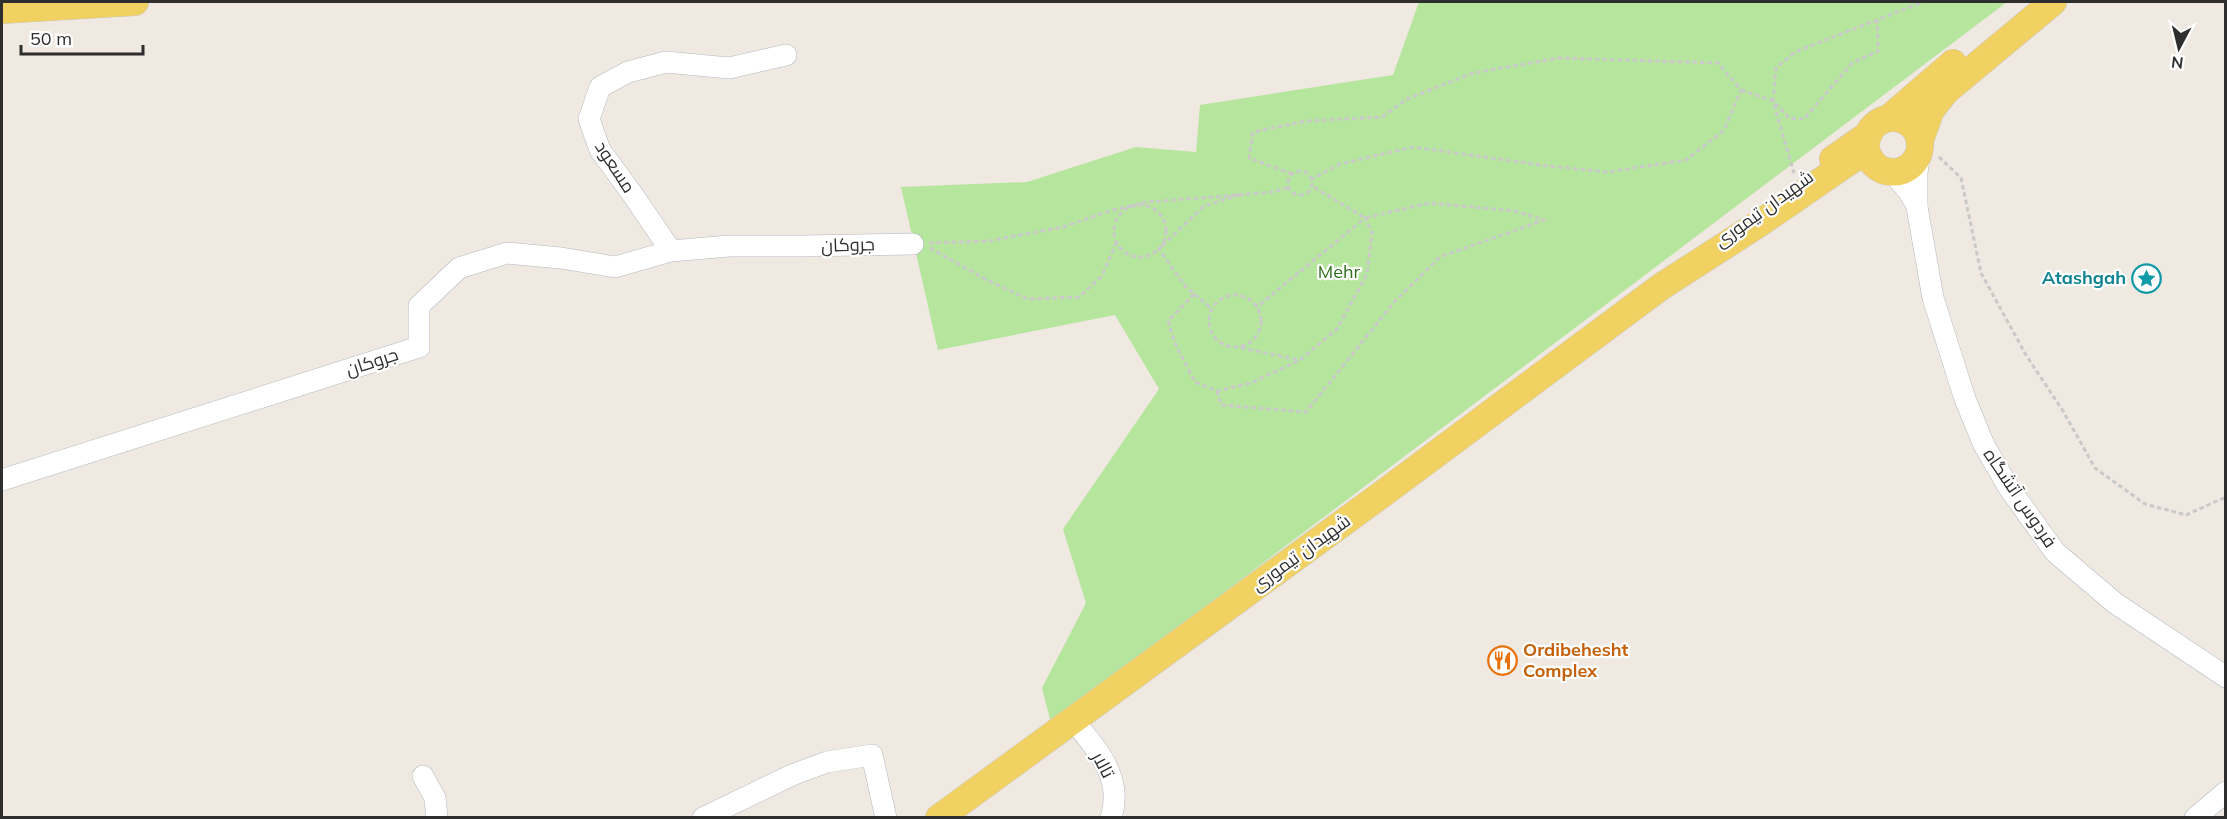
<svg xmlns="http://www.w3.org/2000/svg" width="2227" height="819" viewBox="0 0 2227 819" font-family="Mulish,Cairo,sans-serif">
<rect width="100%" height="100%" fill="#efe9e1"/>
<!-- green -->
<polygon fill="#b6e59e" points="1419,2 2007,2 1051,723 1042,688 1086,603 1063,529 1159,389 1115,315 938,350 901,187 1027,182 1136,147 1196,152 1200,105 1393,75"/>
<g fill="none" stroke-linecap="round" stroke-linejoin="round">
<defs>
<g id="minor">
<polyline points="1920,152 1917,173 1917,207 1933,298 1965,399 1984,445 2009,488 2055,552 2115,603 2226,677"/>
<polyline points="1892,172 1909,192 1917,206"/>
<polyline points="671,251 633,195 600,150 589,119 600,87 628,72 666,62 729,68 786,55"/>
<polyline points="2,480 419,347 419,306 459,268 507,253 561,258 615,267 671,251 729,246 803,246 913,244"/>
<path d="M1072,719C1096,748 1124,777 1111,818"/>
<polyline points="423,776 435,798 437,818"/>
<polyline points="703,818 792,775 827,762 872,755 886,818"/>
<polyline points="2195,818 2226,792"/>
</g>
<g id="major">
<polyline points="2,10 135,2"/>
<polyline points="1889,118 1953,63"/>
<circle cx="1893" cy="145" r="27"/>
<polyline points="1920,140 1931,110 1946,91 2053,2"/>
<polyline points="1833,159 1869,134"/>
<polyline points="939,818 1381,495 1662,286 1760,223 1853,159 1862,156 1870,159"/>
</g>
</defs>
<!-- minor casing -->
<use href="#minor" stroke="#b4b7c1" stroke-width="22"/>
<!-- major casing -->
<use href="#major" stroke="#c9c9c9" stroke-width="28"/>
<!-- path -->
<g stroke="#c9c9c9" stroke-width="3" stroke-dasharray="4.5 3" stroke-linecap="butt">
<polyline points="1877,19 1878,51 1852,63 1804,119 1789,118 1773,101 1776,68 1795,52 1923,2"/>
<polyline points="1741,90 1773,101 1794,173"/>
<polyline points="1939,157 1961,178 1981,273 2026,355 2063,411 2095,468 2145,504 2186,515 2226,497"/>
<circle cx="1300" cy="183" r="12"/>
<polyline points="1292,174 1249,158 1253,132 1306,121 1382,117 1407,99 1473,73 1559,58 1718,63 1741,90 1724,130 1686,160 1608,172 1548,166 1413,147 1340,164 1312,179"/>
<polyline points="1239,195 1271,192 1288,188"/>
<circle cx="1140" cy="231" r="26"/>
<polyline points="929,243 989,241 1063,227 1109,211 1147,202 1239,195 1204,206 1159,249 1185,286 1212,309"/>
<polyline points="930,248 985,279 1028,299 1079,297 1102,276 1116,243"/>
<polyline points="1194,294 1168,321 1175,343 1195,382 1217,391 1251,383 1300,360 1337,329 1367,274 1372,233 1365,218 1257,307"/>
<circle cx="1235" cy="321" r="26"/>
<polyline points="1241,348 1300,360"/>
<polyline points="1217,391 1221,405 1306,412 1395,301 1440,257 1544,220 1515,211 1429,203 1365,218 1312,186"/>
</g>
<!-- minor -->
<use href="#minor" stroke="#fff" stroke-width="21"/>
<!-- major -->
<use href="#major" stroke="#f2d163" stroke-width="27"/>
</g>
<!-- icons -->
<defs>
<symbol id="sight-ring" viewBox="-11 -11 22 22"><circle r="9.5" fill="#fff" stroke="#0f9aa8" stroke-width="1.5"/><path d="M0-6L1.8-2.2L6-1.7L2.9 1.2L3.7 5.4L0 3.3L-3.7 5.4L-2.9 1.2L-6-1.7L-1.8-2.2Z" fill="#0f9aa8"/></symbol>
<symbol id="restaurant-ring" viewBox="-11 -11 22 22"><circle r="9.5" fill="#fff" stroke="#e8710a" stroke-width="1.5"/><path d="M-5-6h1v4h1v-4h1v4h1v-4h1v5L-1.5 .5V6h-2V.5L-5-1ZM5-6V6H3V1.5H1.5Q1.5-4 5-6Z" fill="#e8710a"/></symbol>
</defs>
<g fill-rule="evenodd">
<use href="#sight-ring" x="2130" y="262" width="33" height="33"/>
<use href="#restaurant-ring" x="1486" y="644" width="33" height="33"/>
</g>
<g text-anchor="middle" stroke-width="4.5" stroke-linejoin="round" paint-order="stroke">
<!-- street labels -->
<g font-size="18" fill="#2e2e2e" stroke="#fff">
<text transform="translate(615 167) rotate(57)" y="6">مسعود</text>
<text transform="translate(1764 209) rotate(-36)" y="6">شهیدان تیموری</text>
<text transform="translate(848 245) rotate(-2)" y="6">جروکان</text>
<text transform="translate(372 362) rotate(-18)" y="6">جروکان</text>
<text transform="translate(2020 498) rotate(56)" y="6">فردوس آتشگاه</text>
<text transform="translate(1301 553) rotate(-36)" y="6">شهیدان تیموری</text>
<text transform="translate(1103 765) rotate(62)" y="6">تالار</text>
</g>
<!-- park labels -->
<g font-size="18" fill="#2c6e1b" stroke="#fff">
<text x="1339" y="278">Mehr</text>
</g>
<!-- culture labels -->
<g font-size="18" font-weight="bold" fill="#0d838f" stroke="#fff" text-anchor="end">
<text x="2126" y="284">Atashgah</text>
</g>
<!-- food labels -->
<g font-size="18" font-weight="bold" fill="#c56008" stroke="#fff" text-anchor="start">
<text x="1523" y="656">Ordibehesht<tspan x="1523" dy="21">Complex</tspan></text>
</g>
</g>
<!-- border -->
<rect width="2227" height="819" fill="none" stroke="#2e2e2e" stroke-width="6"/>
<!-- north arrow -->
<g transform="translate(2179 48) rotate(187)" stroke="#ffffff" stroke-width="4.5" paint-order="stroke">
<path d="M0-4.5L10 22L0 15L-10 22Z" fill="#2e2e2e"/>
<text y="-9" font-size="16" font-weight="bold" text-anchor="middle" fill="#2e2e2e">N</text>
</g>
<!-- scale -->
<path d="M21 45v9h122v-9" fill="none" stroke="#2e2e2e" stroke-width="3"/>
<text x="30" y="45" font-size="18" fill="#2e2e2e" stroke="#ffffff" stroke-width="4.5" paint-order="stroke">50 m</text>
</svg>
